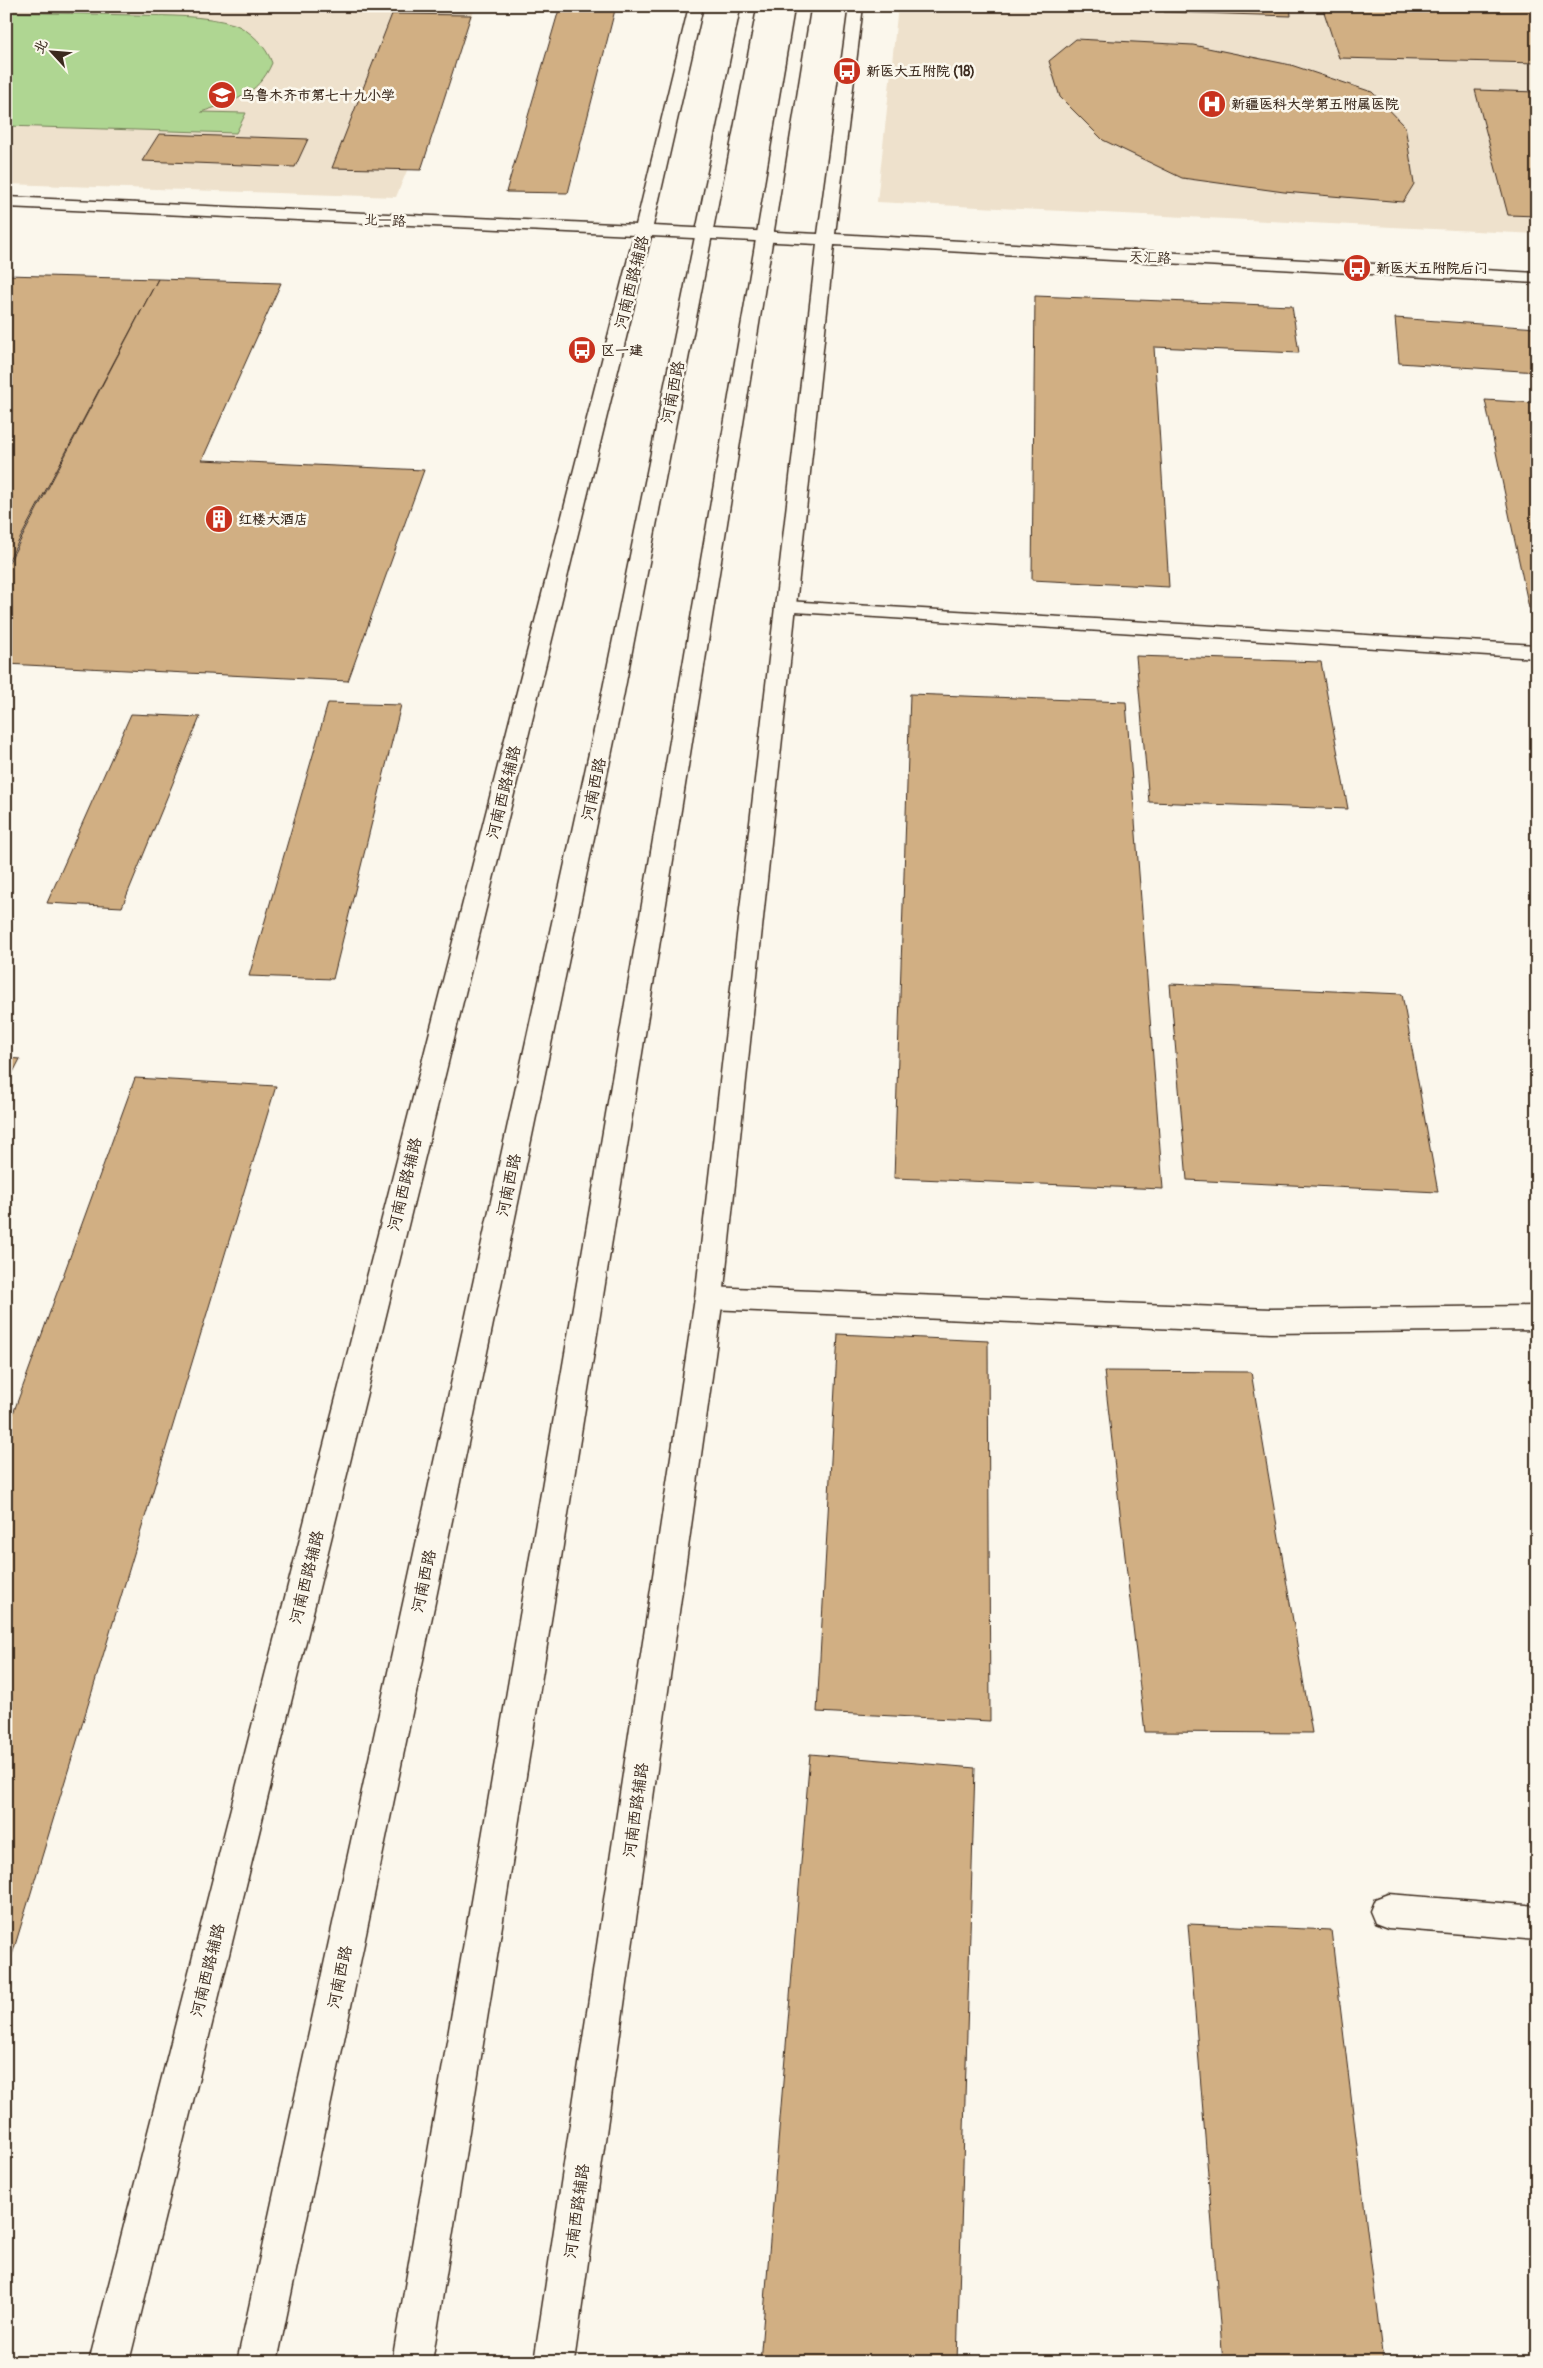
<svg xmlns="http://www.w3.org/2000/svg" width="1543" height="2368" viewBox="0 0 1543 2368" font-family="Pangolin,'LXGW WenKai TC',sans-serif">
<rect width="100%" height="100%" fill="#fbf7ec"/>
<filter id="ink" filterUnits="userSpaceOnUse"><feTurbulence type="fractalNoise" baseFrequency=".02" numOctaves="2"/><feDisplacementMap in="SourceGraphic" scale="10" xChannelSelector="R" yChannelSelector="G"/><feConvolveMatrix kernelMatrix="1 2 1 2 8 2 1 2 1" color-interpolation-filters="sRGB"/></filter>
<g filter="url(#ink)">
<!-- built -->
<g fill="#eee1cc">
<polygon points="6,6 476,6 396,197 6,184"/>
<polygon points="898,6 1537,6 1537,234 877,202"/>
</g>
<!-- green -->
<path fill="#afd692" stroke="#758058" d="M6,12C49,13 92,14 136,15C168,16 203,15 234,24C250,30 267,47 272,63C258,96 231,102 201,112L246,113L236,133L6,126Z"/>
<!-- building -->
<g fill="#d1af83" stroke="#3b2a1e">
<polygon points="349,6 459,6 458,9"/>
<polygon points="560,6 616,6 568,193 506,192"/>
<polygon points="1164,6 1290,6 1291,16 1164,12"/>
<polygon points="1322,6 1537,6 1537,63 1339,58"/>
<polygon points="392,14 471,15 421,170 332,168"/>
<polygon points="1076,39 1193,45 1291,65 1372,92 1405,126 1414,184 1403,202 1284,192 1182,178 1103,140 1060,97 1049,61"/>
<polygon points="1475,90 1537,92 1537,216 1508,215"/>
<polygon points="159,134 308,139 295,167 142,161"/>
<polygon points="6,275 158,279 6,565"/>
<polygon points="158,279 281,283 202,460 424,470 348,681 6,664 6,568"/>
<polygon points="1035,296 1292,306 1299,353 1154,347 1169,587 1032,580"/>
<polygon points="1395,318 1537,328 1537,372 1399,363"/>
<polygon points="1485,400 1537,403 1537,608 1529,608"/>
<polygon points="1136,656 1321,662 1348,809 1149,802"/>
<polygon points="910,694 1126,702 1163,1189 894,1178"/>
<polygon points="328,703 401,705 333,979 249,976"/>
<polygon points="131,714 200,717 122,907 47,903"/>
<polygon points="1170,984 1402,994 1438,1192 1187,1180"/>
<polygon points="6,1058 20,1059 6,1086"/>
<polygon points="135,1078 276,1086 6,1975 6,1433"/>
<polygon points="838,1334 988,1341 990,1721 817,1712"/>
<polygon points="1104,1371 1251,1372 1312,1733 1145,1732"/>
<polygon points="810,1754 975,1768 957,2362 760,2362"/>
<polygon points="1188,1924 1331,1930 1383,2362 1223,2362"/>
</g>
<g fill="none" stroke-linecap="round" stroke-linejoin="round">
<defs>
<g id="street">
<polygon points="786,601 1537,645 1537,658 779,611 775,607 779,603"/>
<polygon points="709,1287 1271,1309 1537,1306 1537,1330 1271,1333 709,1309 699,1306 695,1298 699,1290"/>
<polygon points="1388,1894 1537,1906 1537,1940 1388,1928 1375,1923 1370,1911 1375,1899"/>
</g>
<polygon id="secondary" points="689,6 703,6 653,226 818,234 849,6 863,6 835,234 1537,273 1537,283 834,245 723,1298 574,2362 534,2362 695,1298 817,244 651,236 129,2362 89,2362 634,235 6,207 6,197 636,225"/>
<g id="primary">
<polygon points="742,6 756,6 622,703 277,2362 237,2362 600,703"/>
<polygon points="796,6 810,6 432,2362 392,2362"/>
</g>
</defs>
<!-- street casing -->
<use href="#street" stroke="#3b2a1e" stroke-width="3"/>
<!-- secondary casing -->
<use href="#secondary" stroke="#3b2a1e" stroke-width="3"/>
<!-- primary casing -->
<use href="#primary" stroke="#3b2a1e" stroke-width="3"/>
<!-- street -->
<use href="#street" fill="#fbf7ec" fill-rule="evenodd"/>
<!-- secondary -->
<use href="#secondary" fill="#fbf7ec" fill-rule="evenodd"/>
<!-- primary -->
<use href="#primary" fill="#fbf7ec" fill-rule="evenodd"/>
</g>
</g>
<!-- icons -->
<defs>
<symbol id="bus-disc" viewBox="-11 -11 22 22"><circle r="9.5" fill="#c8321e" stroke="#fbf7ec"/><path d="M-5-6H5V4H4V6H2V4H-2V6H-4V4H-5ZM-3.5-4V0h7V-4ZM-3.5 1.2v1.5H-2V1.2ZM2 1.2v1.5H3.5V1.2Z" fill="#fff"/></symbol>
<symbol id="school-disc" viewBox="-11 -11 22 22"><circle r="9.5" fill="#c8321e" stroke="#fbf7ec"/><path d="M0-5L7-2L0 1L-7-2ZM-4 1L0 2.5L4 1V4Q0 6-4 4Z" fill="#fff"/></symbol>
<symbol id="hospital-disc" viewBox="-11 -11 22 22"><circle r="9.5" fill="#c8321e" stroke="#fbf7ec"/><path d="M-5-5h3v3.5h4V-5h3V5h-3V1.5h-4V5h-3Z" fill="#fff"/></symbol>
<symbol id="building-disc" viewBox="-11 -11 22 22"><circle r="9.5" fill="#c8321e" stroke="#fbf7ec"/><path d="M-4-6H4V6H1V3H-1V6H-4ZM-2.5-4.3h1.7v1.8h-1.7ZM.8-4.3h1.7v1.8H.8ZM-2.5-1h1.7V.8h-1.7ZM.8-1h1.7V.8H.8Z" fill="#fff"/></symbol>
</defs>
<g fill-rule="evenodd">
<use href="#bus-disc" x="831" y="55" width="32" height="32"/>
<use href="#school-disc" x="206" y="79" width="32" height="32"/>
<use href="#hospital-disc" x="1196" y="88" width="32" height="32"/>
<use href="#bus-disc" x="1341" y="252" width="32" height="32"/>
<use href="#bus-disc" x="566" y="334" width="32" height="32"/>
<use href="#building-disc" x="203" y="503" width="32" height="32"/>
</g>
<g text-anchor="middle" stroke-width="5" stroke-linejoin="round" paint-order="stroke">
<!-- far-poi labels -->
<g font-size="14" font-weight="bold" fill="#3b2a1e" stroke="#fbf7ec" text-anchor="start">
<text x="866" y="76">新医大五附院 (18)</text>
<text x="241" y="100">乌鲁木齐市第七十九小学</text>
<text x="1231" y="109">新疆医科大学第五附属医院</text>
<text x="1376" y="273">新医大五附院后门</text>
<text x="601" y="355">区一建</text>
<text x="238" y="524">红楼大酒店</text>
</g>
<!-- far-street labels -->
<g font-size="14" fill="#3b2a1e" stroke="#fbf7ec">
<text transform="translate(385 220) rotate(3)" y="5">北一路</text>
<text transform="translate(1150 257) rotate(3)" y="5">天汇路</text>
</g>
<!-- street labels -->
<g font-size="16" fill="#3b2a1e" stroke="#fbf7ec">
<text transform="translate(631 282) rotate(-76)" y="6">河南西路辅路</text>
<text transform="translate(672 392) rotate(-79)" y="6">河南西路</text>
<text transform="translate(593 789) rotate(-78)" y="6">河南西路</text>
<text transform="translate(503 792) rotate(-76)" y="6">河南西路辅路</text>
<text transform="translate(404 1184) rotate(-76)" y="6">河南西路辅路</text>
<text transform="translate(508 1185) rotate(-78)" y="6">河南西路</text>
<text transform="translate(306 1577) rotate(-76)" y="6">河南西路辅路</text>
<text transform="translate(423 1581) rotate(-78)" y="6">河南西路</text>
<text transform="translate(635 1810) rotate(-82)" y="6">河南西路辅路</text>
<text transform="translate(207 1970) rotate(-76)" y="6">河南西路辅路</text>
<text transform="translate(339 1977) rotate(-78)" y="6">河南西路</text>
<text transform="translate(576 2211) rotate(-82)" y="6">河南西路辅路</text>
</g>
</g>
<!-- margin -->
<rect width="1543" height="2368" fill="none" stroke="#fbf7ec" stroke-width="25"/>
<rect x="12" y="12" width="1518" height="2343" fill="none" stroke="#3b2a1e" stroke-width="2" filter="url(#ink)"/>
<!-- north arrow -->
<g transform="translate(52 52) rotate(296)" stroke="#fbf7ec" stroke-width="4" paint-order="stroke">
<path d="M0-4L9 19L0 12L-9 19Z" fill="#3b2a1e"/>
<text y="-8" font-size="14" font-weight="bold" text-anchor="middle" fill="#3b2a1e">北</text>
</g>
</svg>
